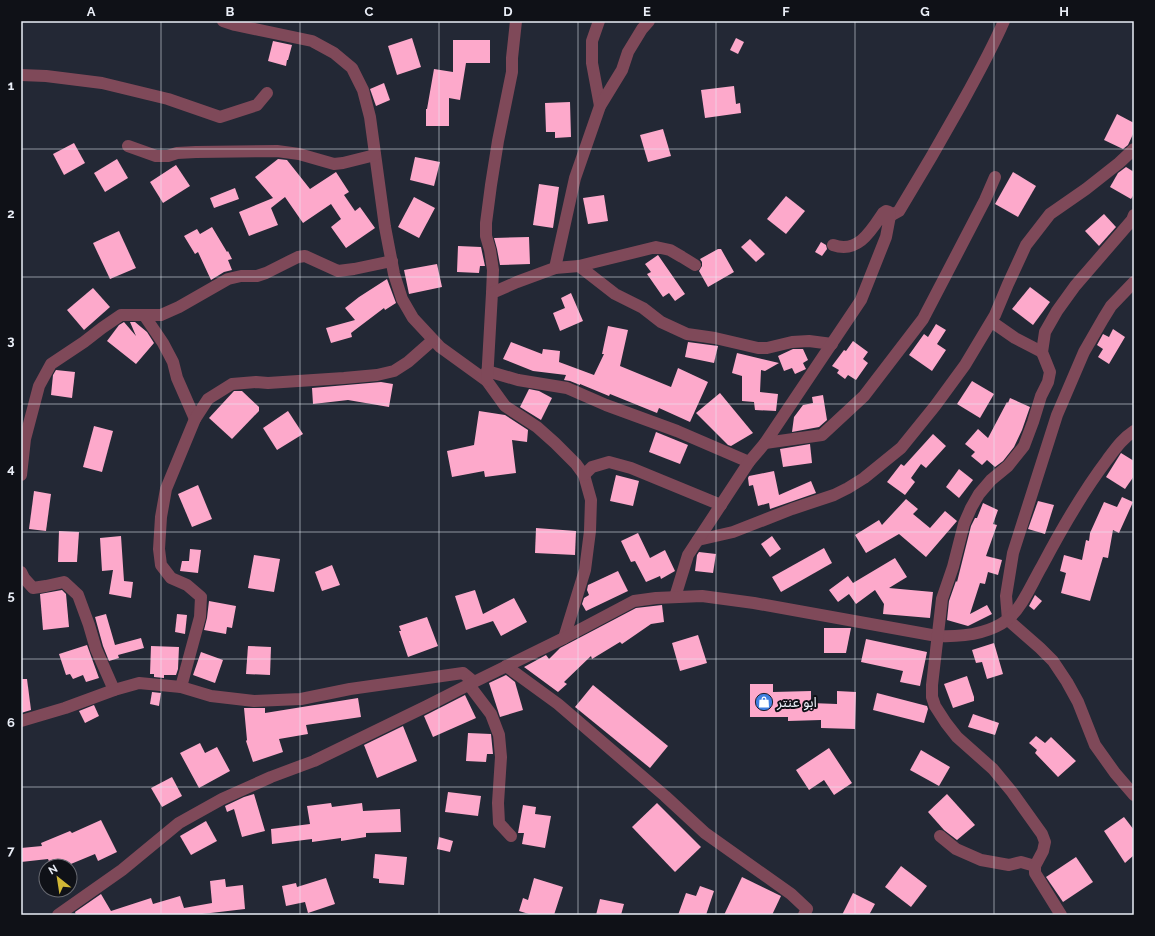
<svg xmlns="http://www.w3.org/2000/svg" width="1155" height="936" viewBox="0 0 1155 936" font-family="Raleway,'Noto Sans Arabic',sans-serif">
<rect width="100%" height="100%" fill="#232835"/>
<!-- building -->
<g fill="#fda9cb">
<polygon points="412,38 421,67 397,75 388,46"/>
<polygon points="736,38 744,42 738,54 730,50"/>
<polygon points="453,40 490,40 490,63 466,63 460,100 449,98 449,126 426,126 426,109 427,109 434,69 453,72"/>
<polygon points="273,41 292,45 288,60 287,60 286,66 268,61"/>
<polygon points="384,83 390,100 376,106 370,89"/>
<polygon points="734,86 736,104 740,103 741,113 705,118 701,90"/>
<polygon points="570,102 571,137 555,138 555,132 546,132 545,103"/>
<polygon points="1117,114 1134,123 1134,132 1128,145 1123,149 1104,140"/>
<polygon points="663,129 671,156 648,162 640,135"/>
<polygon points="74,143 85,163 64,175 53,154"/>
<polygon points="415,157 440,162 434,186 410,180"/>
<polygon points="117,159 128,178 105,192 94,173"/>
<polygon points="278,159 287,160 310,189 336,172 349,192 344,195 355,211 360,207 375,228 346,248 331,227 341,219 331,204 303,223 285,197 271,208 278,225 249,236 239,212 273,198 255,177"/>
<polygon points="176,165 190,186 163,203 150,182"/>
<polygon points="1126,167 1134,172 1134,194 1131,199 1110,187 1118,173"/>
<polygon points="1013,172 1036,186 1018,217 995,204"/>
<polygon points="539,184 559,187 553,228 533,225"/>
<polygon points="235,188 239,199 214,208 210,198"/>
<polygon points="604,195 608,221 588,224 583,198"/>
<polygon points="786,196 805,211 786,234 767,219"/>
<polygon points="414,197 435,208 419,238 398,227"/>
<polygon points="1104,214 1116,227 1099,246 1085,231"/>
<polygon points="212,227 227,252 228,251 232,259 228,260 232,270 224,272 211,280 198,252 195,254 184,236 197,229 200,234"/>
<polygon points="119,231 136,268 110,279 93,243"/>
<polygon points="529,237 530,264 500,265 497,249 494,238"/>
<polygon points="750,239 765,254 756,262 741,247"/>
<polygon points="821,242 826,245 827,249 822,256 815,252"/>
<polygon points="458,246 481,247 485,266 480,266 479,273 457,272"/>
<polygon points="718,249 721,249 734,272 708,287 699,271 702,266 702,262 700,259"/>
<polygon points="658,255 685,294 675,301 669,293 663,297 647,274 651,272 645,264"/>
<polygon points="437,264 442,287 409,294 404,270"/>
<polygon points="387,279 396,303 385,310 384,308 351,333 352,337 331,343 326,328 355,320 345,308 359,297"/>
<polygon points="1030,287 1050,302 1033,325 1012,309"/>
<polygon points="93,288 110,307 84,330 67,310"/>
<polygon points="571,293 583,321 560,331 553,313 565,308 561,298"/>
<polygon points="124,322 136,336 130,322 135,322 147,332 154,343 136,364 107,341 119,325"/>
<polygon points="936,324 946,330 937,344 946,350 932,371 909,355 924,334 928,337"/>
<polygon points="608,326 628,330 620,366 671,387 678,368 708,382 690,422 659,408 657,413 610,394 609,396 580,384 580,385 570,381 564,380 566,375 533,371 503,359 511,342 542,354 543,349 560,351 559,362 594,375 604,354 602,354"/>
<polygon points="1113,329 1125,337 1109,364 1098,357 1103,349 1097,345 1103,334 1109,337"/>
<polygon points="853,341 868,352 863,359 868,363 856,380 848,375 845,379 837,373 839,370 832,366 844,350 846,351"/>
<polygon points="688,342 718,346 714,363 685,357"/>
<polygon points="793,349 803,349 808,360 803,363 806,369 795,374 792,368 784,371 778,356"/>
<polygon points="737,353 779,363 765,371 761,370 760,392 778,394 776,411 755,410 754,402 742,401 742,376 732,373"/>
<polygon points="56,370 75,372 72,398 51,395 53,375"/>
<polygon points="972,381 994,394 980,418 957,404"/>
<polygon points="381,382 393,384 389,407 348,400 313,404 312,388"/>
<polygon points="529,389 539,391 552,398 541,420 520,407"/>
<polygon points="234,391 242,391 259,407 259,411 232,439 209,418"/>
<polygon points="720,393 753,433 731,446 728,445 696,413"/>
<polygon points="823,395 827,420 819,427 792,432 794,417 803,405 813,403 812,397"/>
<polygon points="1010,398 1030,407 1022,430 1014,447 1003,461 995,467 987,460 982,465 971,456 975,452 965,444 978,429 988,438 1007,402 1008,403"/>
<polygon points="288,411 303,434 277,450 263,428"/>
<polygon points="479,411 505,415 528,430 527,442 512,440 516,473 485,477 484,471 452,477 447,451 474,445"/>
<polygon points="94,426 113,431 102,472 83,467"/>
<polygon points="656,432 688,445 680,464 649,452"/>
<polygon points="933,434 946,446 926,468 921,464 911,478 915,482 905,495 887,482 901,464 904,466"/>
<polygon points="810,444 812,463 783,467 780,449"/>
<polygon points="1121,453 1134,461 1134,476 1125,489 1106,477"/>
<polygon points="959,469 973,480 959,498 946,487"/>
<polygon points="774,471 779,495 811,481 816,493 770,509 769,503 758,506 753,485 749,486 748,478 749,476"/>
<polygon points="616,475 639,481 633,506 610,501"/>
<polygon points="198,485 212,519 192,527 178,494"/>
<polygon points="34,491 51,494 46,531 29,529"/>
<polygon points="1122,497 1133,502 1119,533 1113,530 1108,558 1103,557 1090,601 1061,593 1066,573 1060,571 1064,555 1082,560 1086,540 1089,541 1090,533 1104,502 1117,507"/>
<polygon points="906,499 918,509 913,514 930,528 945,511 957,521 926,557 899,534 866,553 855,535 879,520 882,525"/>
<polygon points="1038,501 1054,505 1045,534 1028,529"/>
<polygon points="983,503 998,510 993,524 997,525 986,556 1002,560 998,575 988,572 985,584 980,583 970,614 987,605 992,614 968,626 947,620 949,601 956,581 957,582 971,526 975,518 977,518"/>
<polygon points="536,528 576,531 575,555 535,553"/>
<polygon points="59,531 79,532 77,562 58,562"/>
<polygon points="638,533 650,558 665,550 675,571 661,579 660,576 646,582 635,561 631,562 621,541"/>
<polygon points="121,536 124,581 133,582 131,598 109,594 113,570 102,571 100,538"/>
<polygon points="772,536 781,549 770,557 761,544"/>
<polygon points="824,548 832,563 781,592 772,577"/>
<polygon points="190,549 201,550 198,573 180,571 182,561 189,561"/>
<polygon points="699,552 716,554 713,573 695,571 697,555"/>
<polygon points="254,555 280,559 274,592 248,588"/>
<polygon points="895,558 907,577 889,588 933,592 930,618 883,614 884,604 875,590 856,604 849,594 838,602 829,590 848,576 853,583"/>
<polygon points="332,565 340,585 322,591 315,572"/>
<polygon points="618,571 628,591 586,611 582,604 584,598 589,595 587,590 588,585"/>
<polygon points="62,590 66,594 69,627 43,630 40,594"/>
<polygon points="475,590 483,614 514,598 527,622 501,636 493,621 466,630 455,596"/>
<polygon points="1035,595 1042,601 1034,610 1029,606"/>
<polygon points="209,601 236,606 232,628 227,627 226,634 204,630 207,618"/>
<polygon points="662,605 664,622 651,624 622,644 620,642 592,659 591,656 564,682 567,684 558,692 524,667 546,655 549,659 560,648 636,608"/>
<polygon points="106,614 115,645 141,638 144,648 118,655 119,658 109,661 103,646 95,617"/>
<polygon points="177,614 187,615 185,634 175,632"/>
<polygon points="427,617 438,646 408,657 399,631 401,631 399,626"/>
<polygon points="824,628 851,628 846,653 824,653"/>
<polygon points="698,635 707,663 680,671 672,643"/>
<polygon points="866,639 927,652 920,686 900,682 903,671 861,662"/>
<polygon points="994,643 1003,674 987,679 982,662 976,663 972,650"/>
<polygon points="87,645 99,678 86,682 83,675 73,679 70,674 66,675 59,654"/>
<polygon points="151,646 179,647 178,669 176,675 164,675 164,678 154,677 154,674 150,674"/>
<polygon points="248,646 271,647 270,675 246,674"/>
<polygon points="201,652 223,660 215,683 193,675"/>
<polygon points="506,675 515,682 523,710 500,717 489,683"/>
<polygon points="967,676 974,697 974,701 953,708 944,684"/>
<polygon points="21,679 27,679 31,710 21,713"/>
<polygon points="750,684 773,684 773,692 811,691 811,703 837,704 837,691 856,692 855,729 821,728 821,720 788,721 788,717 750,717"/>
<polygon points="593,685 668,746 650,768 575,707"/>
<polygon points="152,692 161,693 159,706 150,704"/>
<polygon points="877,693 927,706 928,709 924,723 873,710"/>
<polygon points="465,695 476,718 433,737 424,716"/>
<polygon points="358,698 361,717 306,725 308,734 279,739 283,752 253,762 246,741 247,740 244,708 265,708 265,713"/>
<polygon points="94,705 99,716 85,723 79,711"/>
<polygon points="973,714 999,723 995,735 968,727"/>
<polygon points="403,726 417,761 377,778 364,745"/>
<polygon points="468,733 491,734 493,754 487,754 486,762 466,761"/>
<polygon points="1036,736 1045,743 1051,737 1076,761 1058,777 1035,753 1037,750 1029,743"/>
<polygon points="200,743 205,753 217,747 230,771 199,788 180,753"/>
<polygon points="829,748 852,783 834,795 824,780 809,790 796,770"/>
<polygon points="921,750 950,767 939,786 910,770"/>
<polygon points="172,777 182,796 162,807 151,788"/>
<polygon points="448,792 481,796 478,816 445,812"/>
<polygon points="254,794 265,831 242,837 234,809 227,812 225,806 244,797"/>
<polygon points="947,794 975,825 957,840 944,830 928,812"/>
<polygon points="331,803 332,807 362,803 363,811 400,809 401,832 366,833 366,837 341,841 341,838 312,842 312,839 272,844 271,829 310,824 307,806"/>
<polygon points="657,803 701,847 675,872 632,827"/>
<polygon points="523,805 536,807 535,814 551,816 545,848 522,844 524,833 518,833"/>
<polygon points="1124,817 1134,830 1134,855 1125,863 1104,831"/>
<polygon points="101,820 117,852 98,861 95,854 66,866 51,866 48,859 21,862 21,848 42,846 41,843 70,831 72,833"/>
<polygon points="206,821 217,841 191,855 180,836"/>
<polygon points="439,837 453,841 450,852 437,849"/>
<polygon points="375,854 407,857 404,885 379,883 379,879 373,878"/>
<polygon points="1076,857 1093,882 1063,902 1046,877"/>
<polygon points="901,866 927,886 911,907 885,887"/>
<polygon points="742,877 781,896 772,915 724,915"/>
<polygon points="326,878 335,904 308,913 305,902 286,906 282,886 296,883 297,887"/>
<polygon points="534,878 563,887 554,915 532,915 519,911 523,898 528,900"/>
<polygon points="225,879 226,887 243,885 245,909 202,914 202,915 76,915 75,912 101,894 111,911 151,898 153,904 180,896 184,908 212,903 210,881"/>
<polygon points="700,886 714,891 706,915 678,915 686,893 696,896"/>
<polygon points="853,893 875,904 869,915 842,915"/>
<polygon points="600,899 624,904 621,915 596,915"/>
</g>
<g fill="none" stroke-linecap="round" stroke-linejoin="round">
<!-- minor -->
<g stroke="#7f4959" stroke-width="12">
<polyline points="223,21 235,25 312,41 334,53 352,68 363,90 370,117 385,227 394,274 402,299 413,318 440,347 487,381 505,406 537,427 555,443 576,464 584,475 591,500 590,531 585,570 564,638"/>
<polyline points="599,21 592,41 592,63 600,106"/>
<polyline points="21,75 46,76 102,83 168,99 220,117 257,105 267,93"/>
<polyline points="128,146 156,156 168,156 177,153 196,152 277,151 299,154 334,164 343,163 375,155"/>
<path d="M890,216L899,211C921,175 942,139 962,103C977,76 992,49 1004,21"/>
<polyline points="579,266 615,294 643,308 661,322 687,334 715,338 758,348 767,348 792,342 809,341 832,344"/>
<polyline points="555,268 579,266 656,247 670,250 682,257 695,265"/>
<polyline points="1134,282 1111,306 1103,319 1084,352 1057,415 1013,553 1006,596 1008,620 1040,648 1053,661 1067,682 1078,702 1095,745 1115,773 1134,795"/>
<polyline points="492,293 493,270 490,250 486,236 486,223 491,185 498,141 512,72 512,58 516,21"/>
<polyline points="144,315 163,343 173,362 177,378 195,419"/>
<polyline points="992,322 1015,338 1042,352"/>
<polyline points="487,371 518,380 567,388 606,405 677,431 749,462"/>
<polyline points="487,381 492,293 517,282 555,268 575,178 600,106 622,70 628,52 642,29 649,21"/>
<polyline points="765,443 822,435 864,396 923,319 985,200 995,177"/>
<polyline points="21,475 25,439 39,386 51,364 84,342 102,328 121,315 161,315 179,307 228,279 241,276 257,276 266,273 298,257 305,256 338,271 354,269 392,261"/>
<polyline points="584,475 592,467 609,462 631,468 721,505"/>
<polyline points="698,540 733,532 792,509 834,495 848,488 864,478 901,448 935,406 965,365 995,315 1008,284 1026,245 1050,214 1086,189 1119,163 1134,149"/>
<polyline points="21,572 24,578 33,588 46,586 64,582 78,595 89,625 96,649 114,690"/>
<path d="M675,597L688,555L749,462L765,443L861,300L886,237L890,216L889,212L886,211L883,213C871,231 858,254 833,245"/>
<polyline points="506,666 558,704 665,796 705,833 791,894 807,909 804,915"/>
<polyline points="469,685 491,714 499,735 501,757 498,803 499,823 511,836"/>
<polyline points="181,687 200,617 201,597 187,585 171,578 161,565 159,549 161,517 166,489 195,419 208,399 232,384 256,382 268,383 344,378 377,375 394,371 408,362 433,340"/>
<polyline points="21,721 65,708 114,690 139,683 181,687 211,696 254,701 301,699 350,689 463,673 474,682"/>
<polyline points="940,836 956,849 981,860 1009,865 1021,862 1035,866"/>
<path d="M58,915L122,870L179,823L222,799L271,777L314,761L427,706L474,682L564,638L634,601L656,598L702,596L754,603L937,636C961,637 987,635 1007,620C1022,608 1032,583 1042,566C1061,530 1082,493 1107,460C1116,448 1122,439 1134,431"/>
<polyline points="1061,915 1035,873 1035,866 1043,851 1045,842 1042,834 1012,792 993,769 957,737 946,723 935,706 932,697 932,685 942,599 953,567 964,524 971,508 979,494 991,480 1008,466 1024,446 1033,422 1041,396 1048,382 1050,372 1042,352 1045,332 1057,311 1075,286 1132,220 1134,215"/>
</g>
</g>
<!-- grid -->
<path fill="none" stroke="#eaeef7" stroke-width="1" stroke-opacity="0.55" d="M161,21V915M300,21V915M439,21V915M578,21V915M716,21V915M855,21V915M994,21V915M21,149H1134M21,277H1134M21,404H1134M21,532H1134M21,659H1134M21,787H1134"/>
<!-- icons -->
<defs>
<symbol id="shop-disc" viewBox="-11 -11 22 22"><circle r="9.5" fill="#3f7fe0" stroke="#0f1117"/><path d="M-5-2.5h2.3a2.7 3.5 0 0 1 5.4 0H5L5.5 6h-11ZM-1.5-2.5h3a1.5 2.3 0 0 0-3 0Z" fill="#fff"/></symbol>
</defs>
<g fill-rule="evenodd">
<use href="#shop-disc" x="754" y="692" width="20" height="20"/>
</g>
<g text-anchor="middle" stroke-width="4" stroke-linejoin="round" paint-order="stroke">
<!-- poi labels -->
<g font-size="14" fill="#eaeef7" stroke="#0f1117" text-anchor="start">
<text x="777" y="707">ابو عنتر</text>
</g>
</g>
<!-- border -->
<rect width="1155" height="936" fill="none" stroke="#0f1117" stroke-width="44"/>
<!-- north arrow -->
<g transform="translate(58 878) rotate(330)"><circle r="19" fill="#0f1117" stroke="#676971"/>
<path d="M0-3L7 15L0 10L-7 15Z" fill="#d1b736"/>
<text y="-6" font-size="11" font-weight="bold" text-anchor="middle" fill="#eaeef7">N</text>
</g>
<rect x="22" y="22" width="1111" height="892" fill="none" stroke="#eaeef7" stroke-width="1.5"/>
<g font-size="13" text-anchor="middle" font-weight="bold" fill="#eaeef7">
<text x="91" y="16">A</text>
<text x="230" y="16">B</text>
<text x="369" y="16">C</text>
<text x="508" y="16">D</text>
<text x="647" y="16">E</text>
<text x="786" y="16">F</text>
<text x="925" y="16">G</text>
<text x="1064" y="16">H</text>
<text x="11" y="90">1</text>
<text x="11" y="218">2</text>
<text x="11" y="345">3</text>
<text x="11" y="473">4</text>
<text x="11" y="600">5</text>
<text x="11" y="727">6</text>
<text x="11" y="855">7</text>
</g>
</svg>
